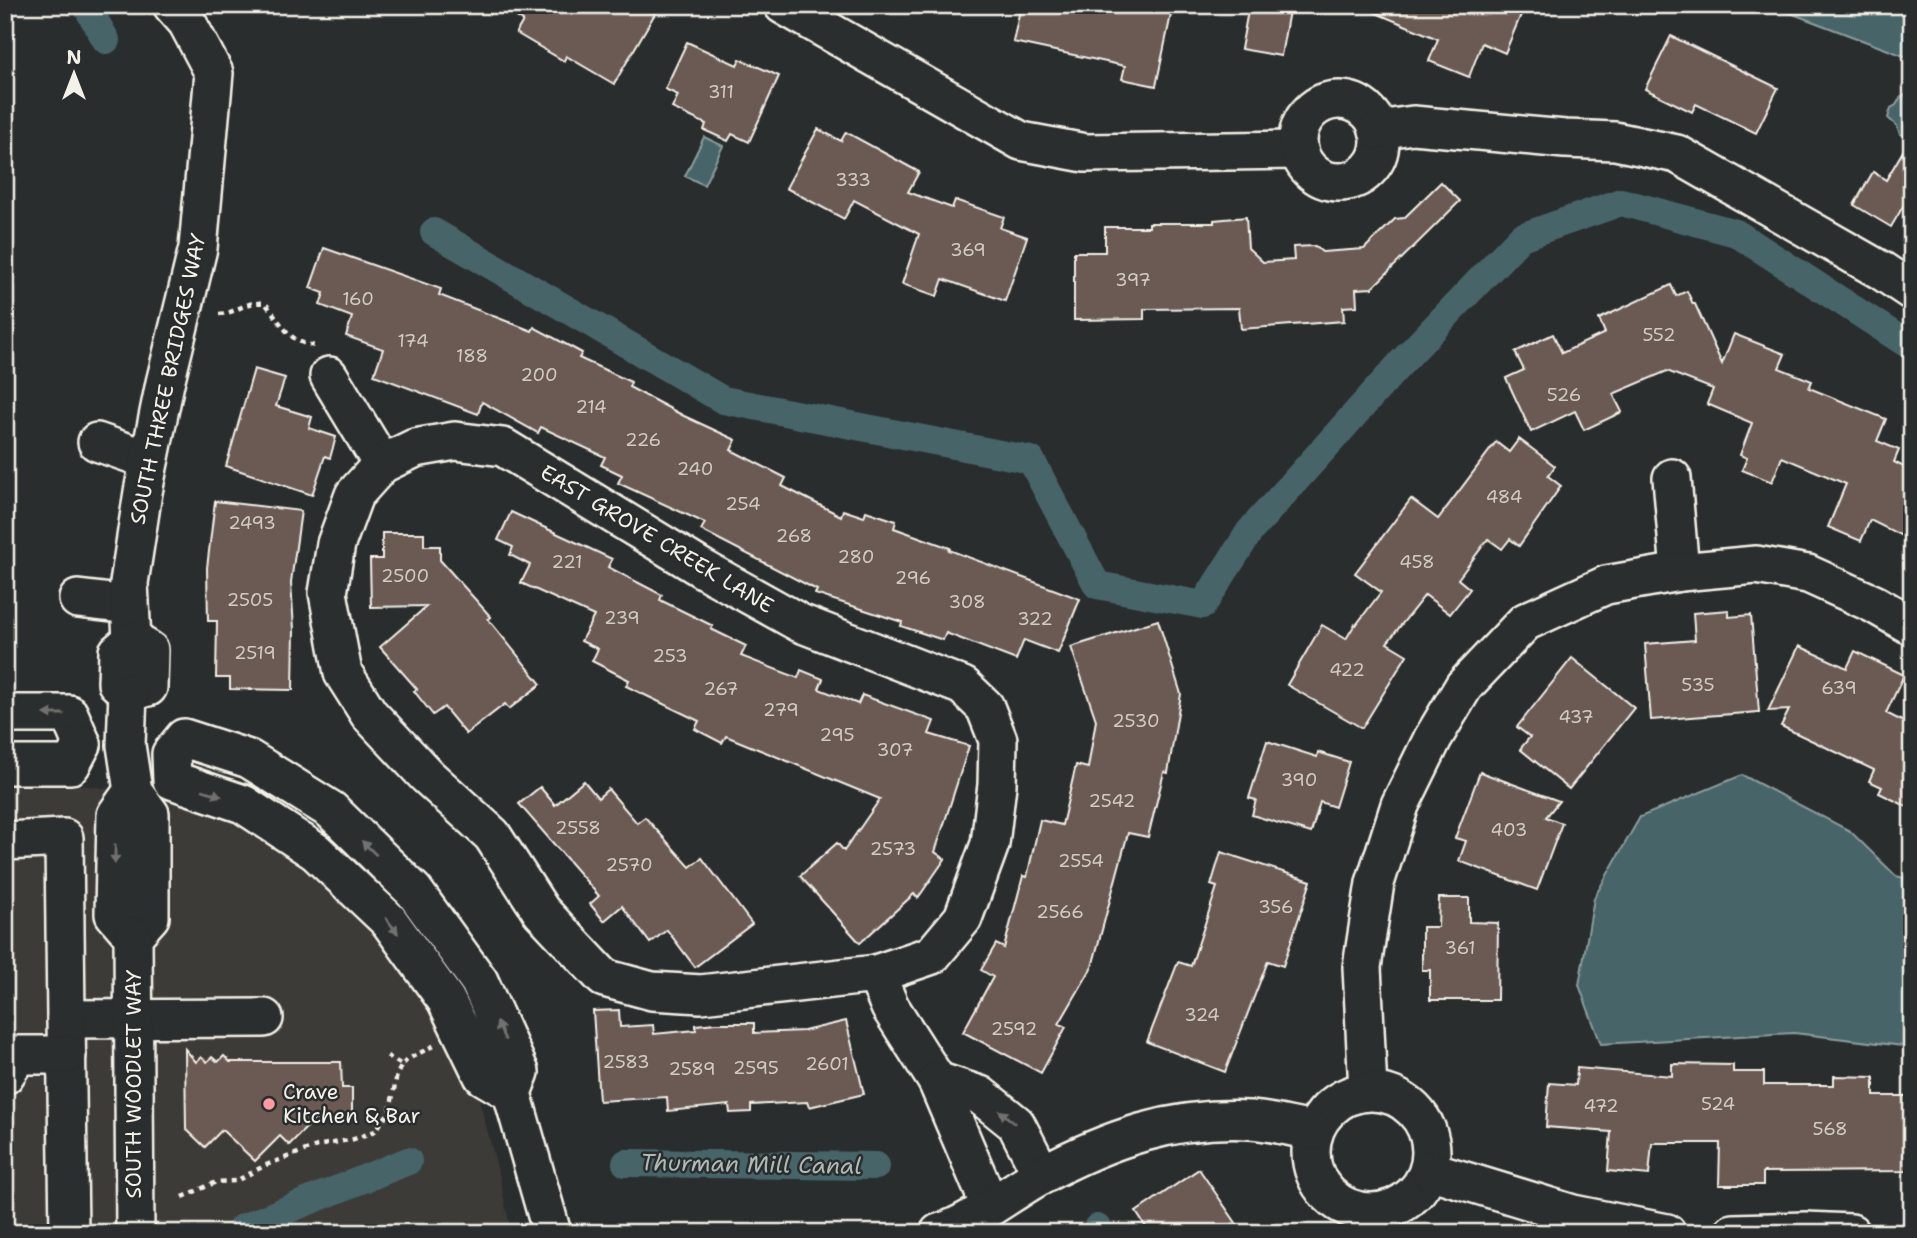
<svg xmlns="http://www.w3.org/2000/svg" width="1917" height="1238" viewBox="0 0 1917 1238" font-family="'Shantell Sans',sans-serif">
<rect width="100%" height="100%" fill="#2a2d2e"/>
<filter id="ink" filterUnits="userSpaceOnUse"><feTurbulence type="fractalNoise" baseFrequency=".0143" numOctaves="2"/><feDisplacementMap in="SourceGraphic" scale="14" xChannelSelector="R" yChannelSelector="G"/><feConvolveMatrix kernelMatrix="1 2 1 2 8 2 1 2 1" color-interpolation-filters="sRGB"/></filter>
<g filter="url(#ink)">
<!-- built -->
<polygon fill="#3e3a39" points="5,784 81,785 210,803 282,842 414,967 471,1069 500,1179 511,1233 5,1233"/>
<!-- water -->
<g fill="#476569" stroke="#8c9d9c" stroke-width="2">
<polygon points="1754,5 1912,5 1912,59 1793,14"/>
<polygon points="1912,91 1912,136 1910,137 1900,134 1897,126 1888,118 1891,108 1896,105 1900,98"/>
<polygon points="704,137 723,146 704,185 685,176"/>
<polygon points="1742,775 1850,831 1896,876 1912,880 1912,1047 1794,1033 1601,1044 1579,985 1594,898 1640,817"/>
</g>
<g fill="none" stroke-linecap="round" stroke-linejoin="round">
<!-- canal -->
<g stroke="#476569" stroke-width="28">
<polyline points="86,5 106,40"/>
<polyline points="434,232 723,400 1031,460 1097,585 1203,605 1250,531 1400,364 1521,237 1621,202 1736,233 1912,347"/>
<polyline points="626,1163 876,1166"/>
<polyline points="1097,1228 1102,1233"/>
<polyline points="240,1233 242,1228 408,1161"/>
</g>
</g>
<!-- building -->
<g fill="#6b5a53" stroke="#f4f1e8" stroke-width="2">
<polygon points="497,5 660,5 614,84 566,56 564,61 516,33 523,21"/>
<polygon points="1021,5 1051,5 1076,10 1077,5 1173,5 1156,86 1122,79 1125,66 1013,42"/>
<polygon points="1249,5 1290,5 1281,56 1241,49"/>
<polygon points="1357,5 1525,5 1505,53 1482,43 1469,77 1429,61 1438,39"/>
<polygon points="1671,36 1778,88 1756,133 1696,104 1692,112 1645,89"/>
<polygon points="687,42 737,65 740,59 779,76 749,142 732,134 728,141 704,130 706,124 672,108 678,95 665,89"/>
<polygon points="818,129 841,141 846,132 919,172 908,192 952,208 955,200 1004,217 1000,228 1027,237 1005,301 943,279 937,296 902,284 919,234 854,200 844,219 786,188"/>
<polygon points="1912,136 1912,191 1891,227 1854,205 1873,172 1886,180"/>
<polygon points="1441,182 1460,201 1372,288 1356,289 1357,306 1343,307 1344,321 1241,329 1239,308 1144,309 1144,319 1074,320 1074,252 1105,252 1105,227 1149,227 1149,223 1214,223 1214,220 1246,217 1248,248 1263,262 1294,260 1293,247 1315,246 1322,252 1364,249 1395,219 1404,218"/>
<polygon points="324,248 441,289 439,295 532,331 534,327 582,353 579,358 631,382 629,387 684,416 736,440 731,450 786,478 782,486 841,516 843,510 864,517 866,511 896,521 894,528 950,548 949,550 1080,599 1058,653 1024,640 1016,660 946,633 943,640 901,626 902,622 815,594 817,590 701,530 705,523 618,483 622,475 601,465 605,457 541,427 538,433 482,402 478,414 374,375 383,349 346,336 352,317 320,305 324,293 310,288"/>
<polygon points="1671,285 1676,296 1687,291 1693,304 1695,304 1722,364 1734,334 1785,354 1779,368 1812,381 1809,388 1886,419 1877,441 1899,450 1894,462 1912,471 1912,541 1870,520 1861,541 1828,527 1846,484 1782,457 1772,482 1742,470 1747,458 1740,455 1752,423 1707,404 1713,389 1667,371 1613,394 1622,412 1584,430 1575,411 1531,432 1506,378 1524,370 1515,352 1553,334 1562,353 1605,333 1599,319"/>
<polygon points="254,369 285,378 276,406 312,417 309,428 336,437 330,458 325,456 312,495 226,466"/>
<polygon points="1519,439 1555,466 1548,476 1561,486 1519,546 1510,539 1502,549 1488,539 1458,579 1470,589 1450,614 1425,595 1387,643 1407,655 1362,728 1287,685 1322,625 1346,639 1355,624 1356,625 1381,592 1355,573 1411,499 1438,519 1496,442 1509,452"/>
<polygon points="215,501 301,511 291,582 294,629 293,690 230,689 230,678 216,678 217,621 208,621 207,568"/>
<polygon points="511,512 612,559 608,567 662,595 660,600 713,626 711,629 746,646 741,656 798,678 801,670 823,679 819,689 858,704 862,695 934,721 929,734 969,746 935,852 945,859 918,898 914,894 860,943 800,876 837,843 844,851 880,799 726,736 722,743 695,729 699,721 626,686 629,680 592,661 598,649 581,641 594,616 521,583 530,565 510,555 513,547 498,540"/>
<polygon points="382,533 424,533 424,546 440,546 440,560 491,617 488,619 541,684 509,709 505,704 466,734 444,707 433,715 414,691 417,689 380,647 427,606 371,607 370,559 382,559"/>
<polygon points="1729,610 1729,617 1751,615 1759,712 1651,720 1645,644 1695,640 1693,613"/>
<polygon points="1158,620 1181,694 1168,773 1164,772 1148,837 1128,833 1092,967 1059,1024 1066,1027 1041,1073 963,1032 993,977 981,970 996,944 1004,948 1023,876 1027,877 1040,820 1062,825 1076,765 1088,768 1096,720 1071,647"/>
<polygon points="1799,646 1847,668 1855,651 1904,675 1886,713 1912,726 1912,809 1879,793 1882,787 1869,781 1874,770 1781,726 1789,710 1768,711"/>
<polygon points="1572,658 1634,708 1569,789 1520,749 1530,737 1517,727"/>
<polygon points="1267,741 1317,757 1318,752 1349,762 1335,807 1320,802 1311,833 1252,815 1256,800 1249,798"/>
<polygon points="1480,772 1559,801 1546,817 1562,823 1537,890 1459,861 1466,841 1455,838"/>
<polygon points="584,781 598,798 608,789 637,823 645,817 690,867 702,858 752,924 695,967 667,930 650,943 622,906 604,921 590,904 599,896 519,804 540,787 555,805"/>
<polygon points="1221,852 1311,881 1283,966 1268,961 1225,1072 1147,1042 1178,962 1191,966 1217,887 1211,885"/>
<polygon points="1439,898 1469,898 1469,922 1498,923 1497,1000 1430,1000 1430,970 1422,970 1422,927 1438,927"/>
<polygon points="619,1010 620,1027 653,1025 654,1034 696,1030 696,1025 716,1023 754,1023 754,1033 804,1031 846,1021 864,1094 809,1107 807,1102 751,1105 751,1112 730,1113 729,1105 668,1111 667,1097 599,1101 593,1011"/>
<polygon points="185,1049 196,1062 201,1057 207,1062 212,1057 218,1062 224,1056 230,1062 341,1062 342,1088 352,1088 352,1119 314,1120 289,1145 280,1136 255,1161 222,1130 205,1147 186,1129"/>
<polygon points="1672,1064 1733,1065 1733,1072 1764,1072 1764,1085 1834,1085 1834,1076 1874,1077 1874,1096 1912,1096 1912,1171 1763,1172 1763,1185 1719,1185 1720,1143 1652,1143 1649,1175 1608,1171 1611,1132 1546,1127 1549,1083 1576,1085 1577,1068 1672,1076"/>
<polygon points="1199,1169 1243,1233 1150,1233 1136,1212"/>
</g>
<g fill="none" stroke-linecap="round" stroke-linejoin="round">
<defs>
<g id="minor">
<polyline points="783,5 1021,141 1085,153 1298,150"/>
<circle cx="1339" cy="141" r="41"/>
<polyline points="1378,130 1413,125 1565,139 1615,141 1677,154 1882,271 1912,291"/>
<polyline points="329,376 382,464"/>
<polyline points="97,442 149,460"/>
<polyline points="1672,478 1680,572"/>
<polyline points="78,599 129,605"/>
<polyline points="132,640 129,583 143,492 165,383 198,248 214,73 187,22 172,5"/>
<polygon points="132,640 149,650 148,687 128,692 117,683 118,652"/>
<polyline points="128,692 126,745 133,791 150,814 150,917 133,936 114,914 116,815 133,791"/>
<polyline points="5,714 69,714 82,744"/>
<polyline points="5,765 71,765 82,744"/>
<polyline points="5,841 64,838 66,1019 264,1018"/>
<polyline points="133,936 135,1233"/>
<polyline points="876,974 932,955 963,918 990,844 997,785 998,740 985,707 963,686 800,623 703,569 503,447 455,441 415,448 382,464 354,495 336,544 328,593 343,673 369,714 426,775 492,835 541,911 604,978 652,991 701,994 876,974 890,1007 937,1081"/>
<polyline points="66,1019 69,1233"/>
<polyline points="5,1075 18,1055 67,1055"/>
<polyline points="1368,1091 1362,967 1375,883 1400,805 1433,738 1464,686 1525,622 1606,585 1680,572 1756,565 1808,574 1874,604 1912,626"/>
<circle cx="1371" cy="1152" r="60"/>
<polyline points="512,1093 483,1076 446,1000 389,921 316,852 243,804 172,780 171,754 184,738 249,759 331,810 414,891 479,981 520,1072 512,1093 552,1233"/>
<polyline points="1429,1170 1573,1214 1667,1233"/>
<polyline points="990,1206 937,1081 980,1095 1016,1124 1042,1175"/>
<path d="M939,1233C969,1225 1012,1191 1041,1175C1108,1139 1174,1116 1250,1120C1271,1121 1293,1128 1314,1131"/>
<polyline points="1733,1233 1806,1231 1851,1233"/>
</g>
</defs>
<!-- minor casing -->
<use href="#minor" stroke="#f4f1e8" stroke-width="42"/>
<!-- path -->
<g stroke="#f4f1e8" stroke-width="4.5" stroke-dasharray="5 5" stroke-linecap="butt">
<path d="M219,314C238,313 243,301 265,303C283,324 288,344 318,346"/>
<polyline points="387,1056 402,1065"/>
<polyline points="183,1197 216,1182 236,1181 266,1165 317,1146 354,1139 375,1131 390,1111 397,1074 402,1065 408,1059 435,1045"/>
</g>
<!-- minor -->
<use href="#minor" stroke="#2a2d2e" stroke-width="37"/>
</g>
<!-- one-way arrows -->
<defs><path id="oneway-solid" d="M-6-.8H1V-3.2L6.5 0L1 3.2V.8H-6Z" transform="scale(1.75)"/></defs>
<g fill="#71726f">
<use href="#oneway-solid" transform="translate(54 714) rotate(180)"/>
<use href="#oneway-solid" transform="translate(212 793) rotate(18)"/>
<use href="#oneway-solid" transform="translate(369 848) rotate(-136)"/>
<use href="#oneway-solid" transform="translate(115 854) rotate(91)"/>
<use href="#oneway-solid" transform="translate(392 926) rotate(52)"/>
<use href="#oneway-solid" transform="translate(501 1031) rotate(-115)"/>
<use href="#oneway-solid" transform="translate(1007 1117) rotate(-140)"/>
</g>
</g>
<!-- markers -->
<circle fill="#ff9aa2" stroke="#2a2d2e" stroke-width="2.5" cx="269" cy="1104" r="7"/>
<g text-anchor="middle" stroke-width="5" stroke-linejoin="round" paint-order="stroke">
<!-- number labels -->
<g font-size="18" fill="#d2cbc3">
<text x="721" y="98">311</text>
<text x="853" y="186">333</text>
<text x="968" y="256">369</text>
<text x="1133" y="286">397</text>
<text x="358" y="305">160</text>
<text x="1659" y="341">552</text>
<text x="413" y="347">174</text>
<text x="472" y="362">188</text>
<text x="539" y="381">200</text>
<text x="1564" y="401">526</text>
<text x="591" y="413">214</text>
<text x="643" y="446">226</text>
<text x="695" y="475">240</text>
<text x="1504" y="503">484</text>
<text x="743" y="510">254</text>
<text x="252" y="529">2493</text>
<text x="794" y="542">268</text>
<text x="856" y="563">280</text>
<text x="567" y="568">221</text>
<text x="1417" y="568">458</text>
<text x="405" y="582">2500</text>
<text x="913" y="584">296</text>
<text x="250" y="606">2505</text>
<text x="967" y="608">308</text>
<text x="622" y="624">239</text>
<text x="1035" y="625">322</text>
<text x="255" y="659">2519</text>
<text x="670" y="662">253</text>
<text x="1347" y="676">422</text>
<text x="1698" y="691">535</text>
<text x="1839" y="694">639</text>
<text x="721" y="695">267</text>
<text x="781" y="716">279</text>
<text x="1576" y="723">437</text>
<text x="1136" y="727">2530</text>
<text x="837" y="741">295</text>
<text x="895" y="756">307</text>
<text x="1299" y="786">390</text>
<text x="1112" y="807">2542</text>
<text x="578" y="834">2558</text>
<text x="1509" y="836">403</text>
<text x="893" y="855">2573</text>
<text x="1081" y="867">2554</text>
<text x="629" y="871">2570</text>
<text x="1276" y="913">356</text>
<text x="1060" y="918">2566</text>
<text x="1460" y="954">361</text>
<text x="1202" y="1021">324</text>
<text x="1014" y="1035">2592</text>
<text x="626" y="1068">2583</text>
<text x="827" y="1070">2601</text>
<text x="756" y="1074">2595</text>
<text x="692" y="1075">2589</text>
<text x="1718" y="1110">524</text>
<text x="1601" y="1112">472</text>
<text x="1830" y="1135">568</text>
</g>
<!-- street labels -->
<g font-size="21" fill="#f4f1e8" stroke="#2a2d2e">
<text transform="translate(168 379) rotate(-78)" y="7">SOUTH THREE BRIDGES WAY</text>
<text transform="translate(657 539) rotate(31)" y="7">EAST GROVE CREEK LANE</text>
<text transform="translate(134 1084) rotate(-90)" y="7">SOUTH WOODLET WAY</text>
</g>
<!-- poi labels -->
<g font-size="21" fill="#f4f1e8" stroke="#2a2d2e" text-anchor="start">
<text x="283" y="1099">Crave<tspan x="283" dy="24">Kitchen &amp; Bar</tspan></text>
</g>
<!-- water labels -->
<g font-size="23" font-style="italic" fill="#afb9b5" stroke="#2a2d2e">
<text transform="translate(751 1164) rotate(1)" y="8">Thurman Mill Canal</text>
</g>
</g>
<!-- margin -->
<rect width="1917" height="1238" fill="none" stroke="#2a2d2e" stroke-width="28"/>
<rect x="14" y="14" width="1889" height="1210" fill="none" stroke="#f4f1e8" stroke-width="2.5" filter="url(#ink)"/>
<!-- north arrow -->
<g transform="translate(74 74)" stroke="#2a2d2e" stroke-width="5" paint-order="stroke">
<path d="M0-5L12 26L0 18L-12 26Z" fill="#f4f1e8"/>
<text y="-10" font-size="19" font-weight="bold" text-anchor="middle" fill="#f4f1e8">N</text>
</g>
</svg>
